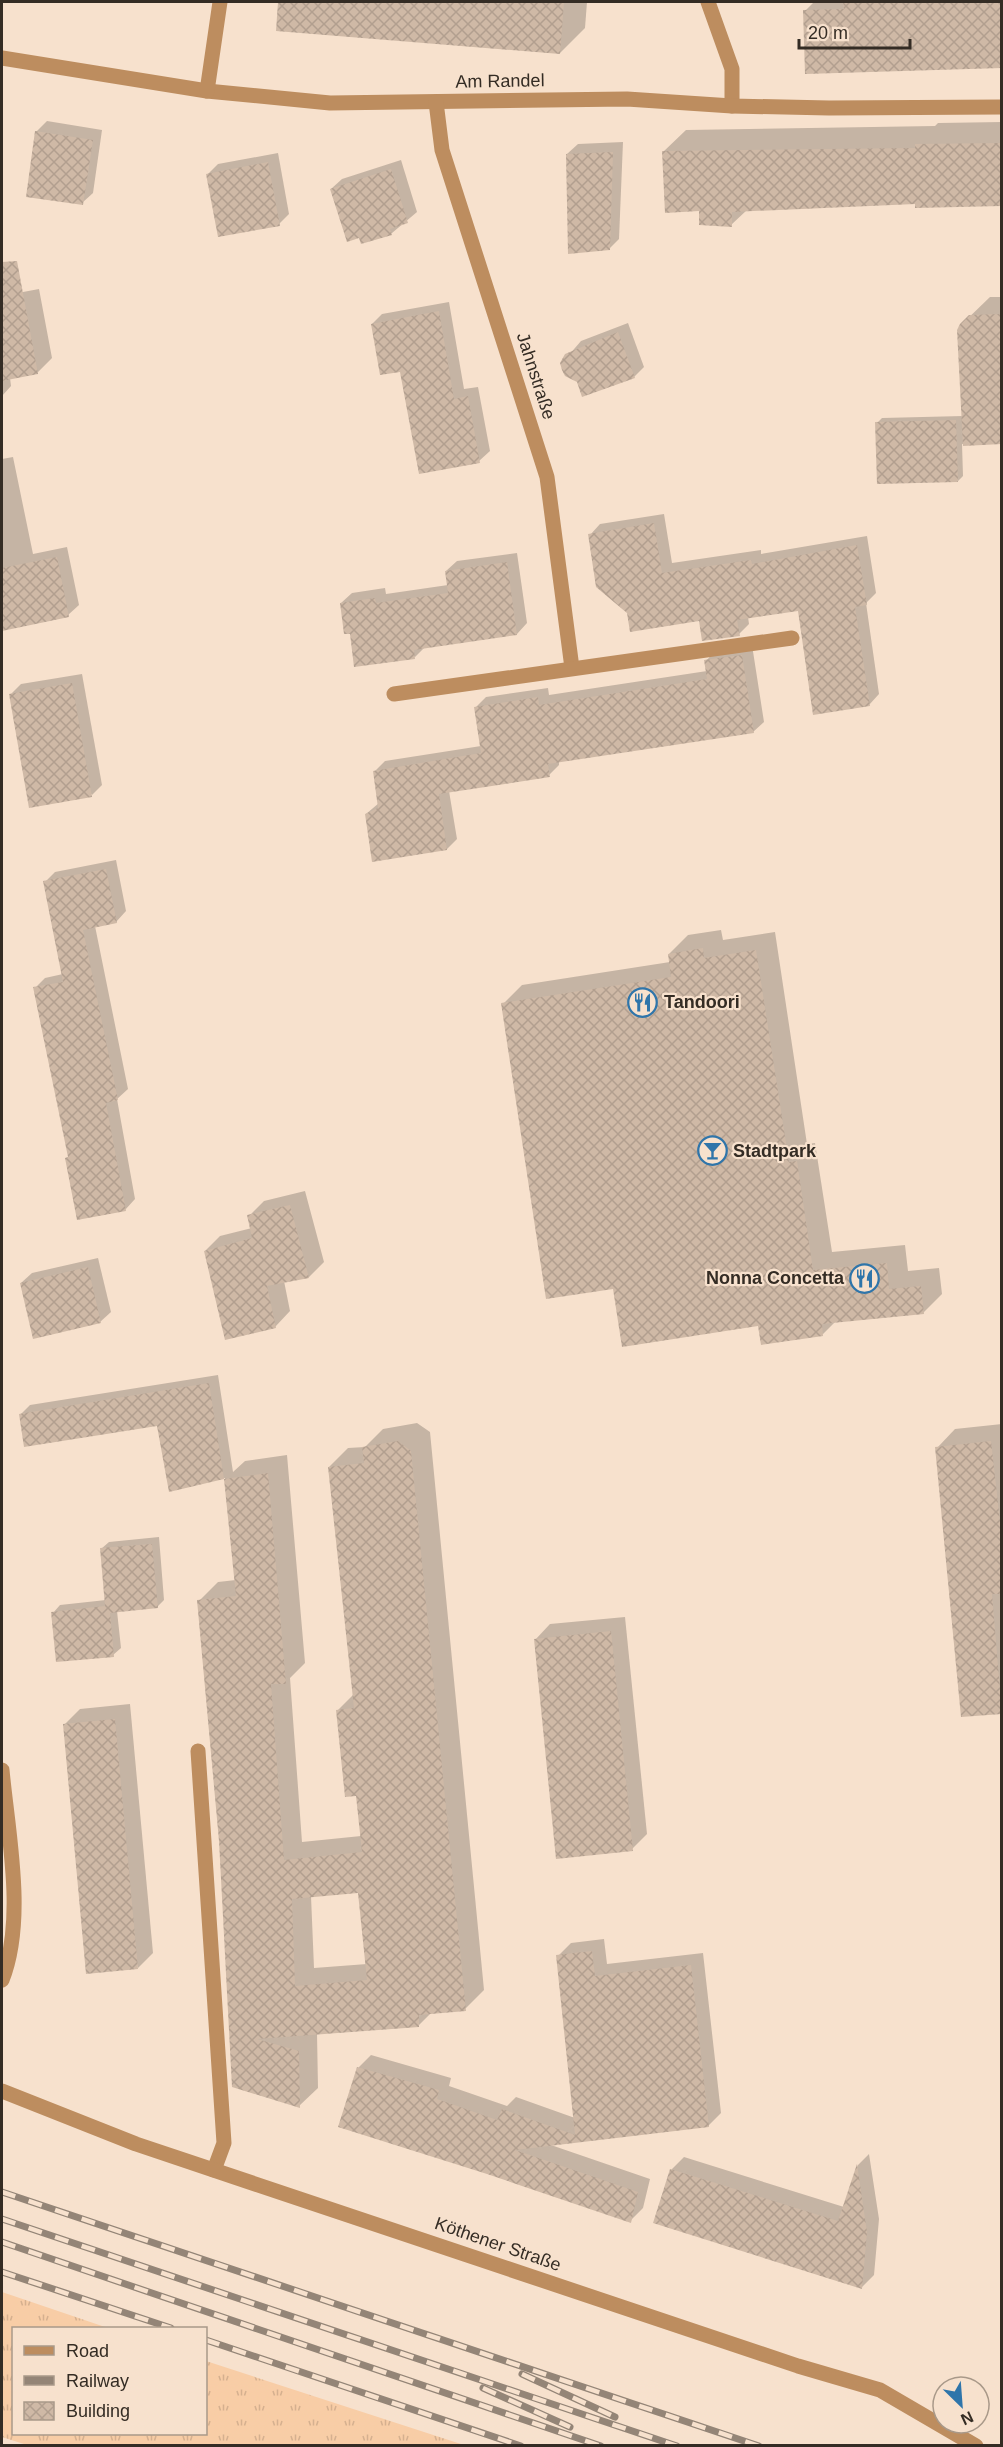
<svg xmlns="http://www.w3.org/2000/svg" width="1003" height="2447" viewBox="0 0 1003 2447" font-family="Arial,sans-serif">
<defs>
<pattern id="grass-tufts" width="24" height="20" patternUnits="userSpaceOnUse" patternTransform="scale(1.5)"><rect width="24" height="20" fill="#f8cda6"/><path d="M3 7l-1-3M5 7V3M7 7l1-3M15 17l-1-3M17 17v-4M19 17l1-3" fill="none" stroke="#d5b08f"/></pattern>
<pattern id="building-cross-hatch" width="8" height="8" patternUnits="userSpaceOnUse" patternTransform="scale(1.5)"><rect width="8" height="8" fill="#cfb9a6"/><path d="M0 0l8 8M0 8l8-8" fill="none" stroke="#b29f8f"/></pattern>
</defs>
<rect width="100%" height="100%" fill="#f7e1cd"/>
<!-- grass -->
<polygon fill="url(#grass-tufts)" points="2,2292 108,2328 14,2328 14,2434 206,2434 206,2361 464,2445 27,2445 2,2437"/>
<!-- shadow -->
<g fill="#0003" fill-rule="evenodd">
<polygon points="279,2 587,2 585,28 560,53 277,30"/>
<polygon points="814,2 1002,2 1002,66 805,11"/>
<polygon points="47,121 102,130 93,193 82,203 36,132"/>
<polygon points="1002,122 1002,205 917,202 747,210 731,225 701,209 663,152 686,130 935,126 938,123"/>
<polygon points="623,142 619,239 609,249 567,154 578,144"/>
<polygon points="278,153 289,214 279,224 208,174 218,164"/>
<polygon points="401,160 417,212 392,233 362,242 331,189 342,179"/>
<polygon points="2,273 7,295 39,289 52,358 37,373 10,378 11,386 2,396"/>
<polygon points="990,297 1002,297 1002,443 962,444 963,476 958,481 877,423 882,418 963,416 961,325"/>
<polygon points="449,302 464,389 478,387 490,451 479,461 401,370 372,324 382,314"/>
<polygon points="628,323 644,367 634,377 578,381 562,363 581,341"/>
<polygon points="13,457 33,554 67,547 79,605 68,615 2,629 2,459"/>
<polygon points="664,514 672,563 761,550 761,554 867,536 876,593 866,603 879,694 869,705 799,609 748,617 749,624 739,634 700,619 628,612 590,535 600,524"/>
<polygon points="517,553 527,623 517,634 425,647 415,657 351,632 341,603 352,593 385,588 386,594 448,585 446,571 457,561"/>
<polygon points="752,645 764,722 753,732 559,761 559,765 549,775 449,791 457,839 447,849 366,814 379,803 375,771 385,761 481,746 475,708 486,697 548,688 549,695 707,671 706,661 716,650"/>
<polygon points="82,674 102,785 92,795 10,695 21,684"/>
<polygon points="116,860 126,911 116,922 95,926 128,1089 117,1099 135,1199 125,1210 69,1156 35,988 45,978 63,974 45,882 55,872"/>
<polygon points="721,930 723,940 775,932 807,1144 815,1143 832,1252 905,1245 908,1271 939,1268 942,1294 923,1313 836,1321 823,1334 759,1324 614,1288 503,1004 522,985 670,962 669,954 688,935"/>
<polygon points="305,1191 324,1262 309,1277 284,1281 290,1311 275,1327 205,1251 220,1236 252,1228 249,1216 264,1201"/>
<polygon points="98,1258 111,1312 100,1322 21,1283 32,1273"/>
<path d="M218,1375L233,1472L245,1461L287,1455L305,1663L290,1678L302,1842L361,1836L357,1794L338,1710L354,1694L329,1467L348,1448L365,1447L383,1429L417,1423L430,1432L484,1990L465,2009L432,2012L418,2026L317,2033L318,2088L299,2106L233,2086L221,1841L199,1601L218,1582L236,1580L225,1478L170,1490L159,1424L21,1414L30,1405ZM359,1891L367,1964L314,1968L311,1896Z"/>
<polygon points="1002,1424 1002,1712 937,1448 955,1429"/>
<polygon points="159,1537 164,1600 157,1607 117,1611 121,1648 113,1655 53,1613 60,1605 106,1600 101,1549 109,1542"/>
<polygon points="625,1617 647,1834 632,1849 535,1640 550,1624"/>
<polygon points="130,1704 153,1953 138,1968 65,1724 80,1709"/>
<polygon points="604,1939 607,1964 703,1953 721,2113 708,2126 548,2144 650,2179 643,2208 630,2221 358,2068 371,2055 451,2078 449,2086 507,2106 516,2097 575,2118 558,1956 571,1943"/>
<polygon points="869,2154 879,2219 874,2275 862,2287 671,2170 684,2157 844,2207 858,2165"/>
</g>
<!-- building -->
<g fill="url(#building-cross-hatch)" fill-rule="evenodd">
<polygon points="278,2 564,2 560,54 276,31"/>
<polygon points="843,2 1002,2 1002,68 805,74 803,10 844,9"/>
<polygon points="35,131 93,140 83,205 26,197"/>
<polygon points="1002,143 1002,206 915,208 915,204 732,212 732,227 699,225 699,211 665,213 662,151 915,148 915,144"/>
<polygon points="613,152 610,250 568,254 566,154"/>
<polygon points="268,162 280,226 218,237 206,174"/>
<polygon points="391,169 408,223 390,229 392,235 361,244 359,238 347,242 330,189"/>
<polygon points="17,261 38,374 2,381 2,262"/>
<polygon points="439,311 454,399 468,396 480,463 419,474 400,372 380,375 371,324"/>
<polygon points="1002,314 1002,444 963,446 957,330 960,324 969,315"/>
<polygon points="618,332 635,378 582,397 577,382 565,376 562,370 560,363 565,354"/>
<polygon points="956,420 958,482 877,484 875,422"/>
<polygon points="654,523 662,573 751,560 752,564 857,545 867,605 855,607 870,706 813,715 798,611 737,620 740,636 702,641 699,621 630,632 627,613 596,587 588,534"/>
<polygon points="57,557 69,617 2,631 2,568"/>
<polygon points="507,562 517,635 414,650 415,659 354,667 350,634 344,634 340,603 375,598 376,603 448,593 445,571"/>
<polygon points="742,655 754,733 548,764 550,777 439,794 447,850 372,862 365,814 378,808 373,771 481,753 474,707 538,697 539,705 707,679 704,660"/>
<polygon points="72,683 92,797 29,808 9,694"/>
<polygon points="106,869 117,923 83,930 118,1100 106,1103 126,1211 77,1220 65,1158 68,1157 33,987 63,982 43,881"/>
<polygon points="703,948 704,958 756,950 789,1162 797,1161 813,1270 887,1263 889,1289 921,1286 924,1314 822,1324 823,1336 761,1345 758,1326 622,1347 613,1289 546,1299 501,1003 671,977 668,954"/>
<polygon points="290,1205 309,1278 267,1286 276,1328 225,1340 204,1251 252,1238 247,1215"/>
<polygon points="88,1267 101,1323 33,1339 20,1283"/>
<polygon points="209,1383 224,1479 169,1492 157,1426 24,1447 19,1414"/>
<path d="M398,1441L411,1451L466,2011L419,2015V2027L257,2039L299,2051L300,2108L232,2087L219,1841L197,1600L236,1596L224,1479L268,1473L286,1684H271L284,1860L362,1852L356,1796L345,1797L336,1710L354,1708L328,1467L364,1463L362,1447ZM358,1893L367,1980L295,1986L292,1899Z"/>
<polygon points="991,1441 1002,1539 1002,1594 992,1594 1002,1714 961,1717 935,1447"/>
<polygon points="152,1544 158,1608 110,1613 114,1657 56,1662 51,1612 105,1606 100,1548"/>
<polygon points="611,1631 633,1851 556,1859 534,1639"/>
<polygon points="115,1719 138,1969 86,1974 63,1724"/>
<polygon points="592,1951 595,1976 691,1965 709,2127 515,2150 638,2192 631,2223 487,2174 338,2127 357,2067 439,2090 437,2099 497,2120 502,2109 575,2135 556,1955"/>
<polygon points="857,2164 867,2232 862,2289 653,2223 670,2169 838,2221"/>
</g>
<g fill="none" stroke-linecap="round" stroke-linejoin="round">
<!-- minor -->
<g stroke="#bd8d5f" stroke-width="15">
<polyline points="708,2 732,69 732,106"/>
<polyline points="2,58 207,91 330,103 627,99 732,106 829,108 1002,107"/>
<polyline points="207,91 220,2"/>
<polyline points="436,102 442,150 547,477 572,668"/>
<polyline points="394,694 792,638"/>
<polyline points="198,1751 224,2143 214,2170"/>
<path d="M2,1770C8,1834 26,1919 2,1980"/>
<polyline points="2,2091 136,2144 798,2366 880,2390 976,2446"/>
</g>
<defs>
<g id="rail">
<polyline points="2,2192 759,2446"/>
<polyline points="2,2219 677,2446"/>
<polyline points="2,2242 601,2446"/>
<polyline points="2,2272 171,2328"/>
<polyline points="206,2340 521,2446"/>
<polyline points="522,2374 615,2417"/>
<polyline points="483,2388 570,2427"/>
</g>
</defs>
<!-- rail casing -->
<use href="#rail" stroke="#948577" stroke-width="7"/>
<!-- rail -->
<use href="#rail" stroke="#f7e1cd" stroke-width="4.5" stroke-dasharray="14" stroke-linecap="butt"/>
</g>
<!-- icons -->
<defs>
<symbol id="restaurant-ring" viewBox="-11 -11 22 22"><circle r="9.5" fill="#f7e1cd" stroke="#2f75aa" stroke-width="1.5"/><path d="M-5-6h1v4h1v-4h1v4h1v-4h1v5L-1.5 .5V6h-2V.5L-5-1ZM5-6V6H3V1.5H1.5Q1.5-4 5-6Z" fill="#2f75aa"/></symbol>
<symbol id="bar-ring" viewBox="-11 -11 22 22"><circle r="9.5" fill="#f7e1cd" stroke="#2f75aa" stroke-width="1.5"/><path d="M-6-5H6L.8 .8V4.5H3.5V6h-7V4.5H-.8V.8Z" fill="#2f75aa"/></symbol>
</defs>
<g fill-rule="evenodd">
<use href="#restaurant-ring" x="626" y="986" width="33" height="33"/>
<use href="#bar-ring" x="696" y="1134" width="33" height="33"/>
<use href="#restaurant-ring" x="848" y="1262" width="33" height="33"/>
</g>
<g text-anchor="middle" stroke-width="4.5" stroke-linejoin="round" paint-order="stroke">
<!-- street labels -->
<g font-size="18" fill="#342c24" stroke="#f7e1cd">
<text transform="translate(500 81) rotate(-1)" y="6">Am Randel</text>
<text transform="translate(536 376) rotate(72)" y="6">Jahnstraße</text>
<text transform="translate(498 2244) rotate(19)" y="6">Köthener Straße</text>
</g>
<!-- poi labels -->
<g font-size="18" font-weight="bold" fill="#342c24" stroke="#f7e1cd" text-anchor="start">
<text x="664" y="1008">Tandoori</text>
<text x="733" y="1157">Stadtpark</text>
<text x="844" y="1284" text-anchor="end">Nonna Concetta</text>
</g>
</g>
<!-- border -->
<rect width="1003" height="2447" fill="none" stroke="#342c24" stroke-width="6"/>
<!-- legend -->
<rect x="12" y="2327" width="195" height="108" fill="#f7e1cd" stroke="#a99989" stroke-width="1.5"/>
<rect x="24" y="2346" width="30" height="9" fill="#bd8d5f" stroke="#a99989" stroke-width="1.5"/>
<text x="66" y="2357" font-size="18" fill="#342c24">Road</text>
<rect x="24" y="2376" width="30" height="9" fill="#948577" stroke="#a99989" stroke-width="1.5"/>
<text x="66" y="2387" font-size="18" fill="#342c24">Railway</text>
<rect x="24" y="2402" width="30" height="18" fill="url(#building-cross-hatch)" stroke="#a99989" stroke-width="1.5"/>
<text x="66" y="2417" font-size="18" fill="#342c24">Building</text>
<!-- north arrow -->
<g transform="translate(961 2405) rotate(155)"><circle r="28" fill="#f7e1cd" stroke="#a99989" stroke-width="1.5"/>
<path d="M0-4.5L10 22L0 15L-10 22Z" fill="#2f75aa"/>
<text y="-9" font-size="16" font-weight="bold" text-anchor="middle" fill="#342c24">N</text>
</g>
<!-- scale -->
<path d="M799 39v9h111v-9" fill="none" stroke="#342c24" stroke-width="3"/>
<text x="808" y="39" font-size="18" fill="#342c24" stroke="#f7e1cd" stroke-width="4.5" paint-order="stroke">20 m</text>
</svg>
